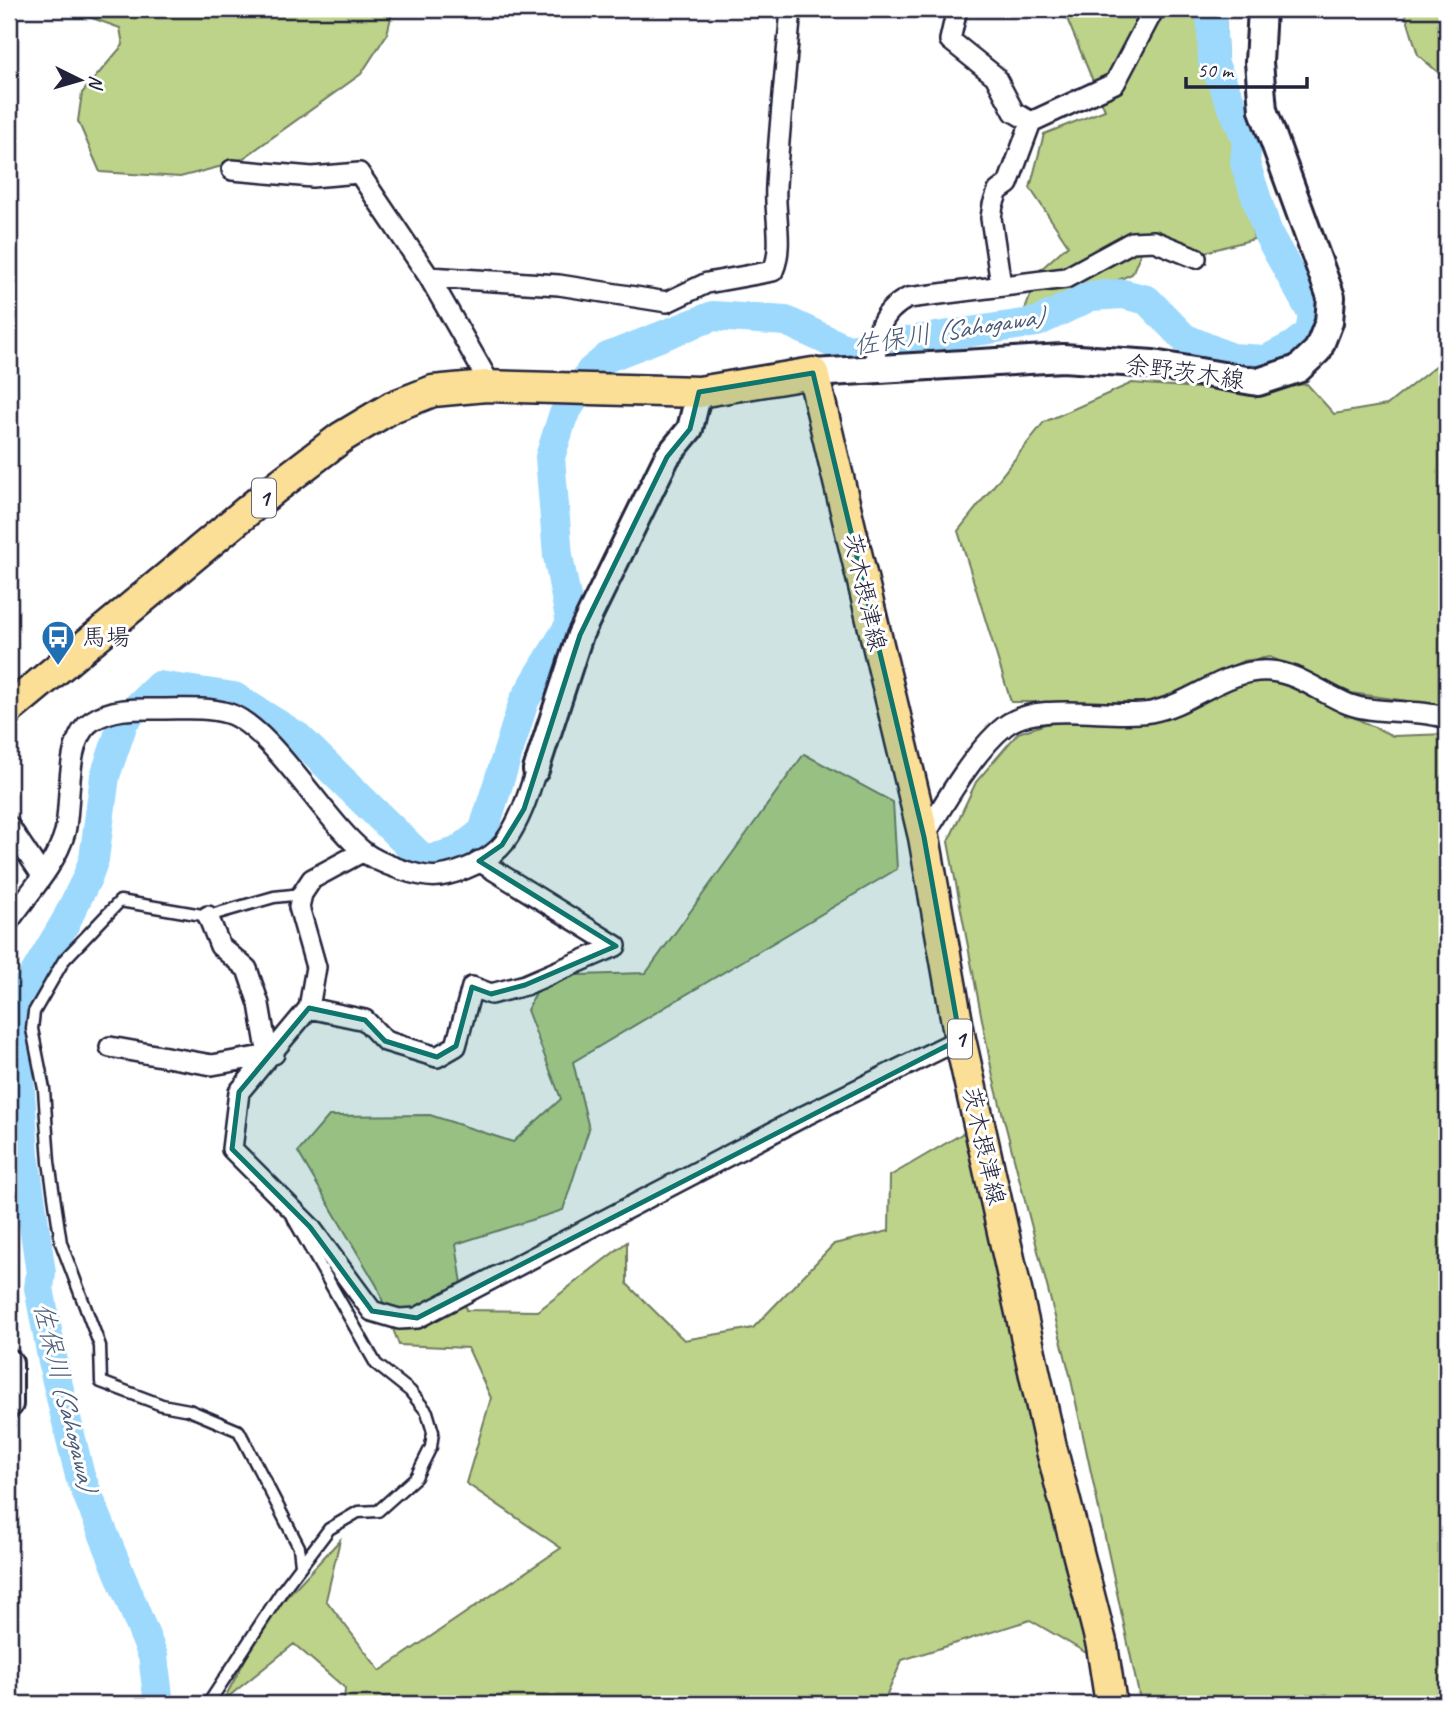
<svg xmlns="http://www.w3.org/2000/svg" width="1456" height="1713" font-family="Caveat,'Klee One',sans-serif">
	<rect width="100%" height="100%" fill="#fff"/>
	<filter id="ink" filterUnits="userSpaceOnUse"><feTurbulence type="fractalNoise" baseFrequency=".0143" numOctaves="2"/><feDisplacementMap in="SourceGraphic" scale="14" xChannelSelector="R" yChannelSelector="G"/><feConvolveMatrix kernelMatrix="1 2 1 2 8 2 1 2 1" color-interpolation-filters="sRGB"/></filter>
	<g filter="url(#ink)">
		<path fill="#bcd389" stroke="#6f7a62" stroke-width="2" d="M67,9h326l-6,25 -26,40 -123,88 -58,15 -80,-5 -22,-51 4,-28 41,-48 -3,-17z
			M1063,9h162l4,105 25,125 -56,15 -51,-16 -15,36 -112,49 20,-53 28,-25 -38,-57 14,-54 61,-24z
			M1404,9h43v71l-29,-25z
			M1447,357v353l-11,-5 -85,-12 -81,-36 -27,4 -73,34 -25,7h-134l-53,-171 86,-109 88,-39 106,8 69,-7 27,30 53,-9z
			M1265,679l25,8 103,49 54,-2v970h-306l-71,-329 -77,-298 -45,-235 28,-60 42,-49 34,-11 97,-2 73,-31z
			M804,754l89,48 4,67 -324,193 16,67 -26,81 -107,34 10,66 72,1 89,-69v42l57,56 69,-12 81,-84 55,-13 1,-55 82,-48 123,530 -65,-38 -128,40 -19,44h-539l1,-16 -51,-44 -71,57 45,-84 72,-77 -14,60 54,71 181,-123 -95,-65 25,-85 -23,-50 -69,-3 -22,-59 -79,-134 31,-36 101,-1 83,27 48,-43 -34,-89 17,-34 102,-3z"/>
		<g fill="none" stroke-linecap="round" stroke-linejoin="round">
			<path stroke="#9cd9fd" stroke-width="30" d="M159,1704l-6,-48 -73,-180 -25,-103 -16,-85 2,-15 -17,-118 -5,-80 6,-85 40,-67 22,-45 7,-19 11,-83 19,-56 35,-34 75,11 64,40 127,124 32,-9 26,-20 41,-131 47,-78 -13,-67 -8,-99 13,-41 28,-45 17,-14 105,-41 73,5 62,29 189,-28 54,-26 32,-2 24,6 37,38 47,20 35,2 27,-14 17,-13 3,-18 -45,-81 -23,-71 2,-23 -34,-78 -2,-53"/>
			<defs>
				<path id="service" d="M301,1565l-2,-18 -60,-116 -50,-21 -27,-5 -61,-23 -1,-36 -39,-103 -12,-81 -5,-73 -12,-60 2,-17 30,-52 56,-59 88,15 66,-19 28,-3
					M208,1704l74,-113 47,-62 29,-17 20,-1 38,-34 15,-30 2,-15 -6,-20 -17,-21 -34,-27 -82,-144"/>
				<path id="minor" d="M957,9l-7,31 45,36 19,36 17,10 84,-39 39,-74
					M232,170l80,7 47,-4 70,104 57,100v9
					M429,277l130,8 108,17 40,-19 66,-12c11,-25 1,-57 3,-85 3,-59 10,-118 15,-177
					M1001,285l-10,-67 2,-13 5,-14 10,-7 23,-62
					M876,371c-2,-31 1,-58 32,-73l158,-20 66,-36 22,-1 42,17
					M9,826l32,48
					M924,837c20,-34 51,-87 81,-111 33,-26 105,-7 146,-14 42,-8 75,-44 119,-41 28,2 53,23 78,33 29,11 68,4 99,14
					M479,861l137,85 -91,39 -34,9 -19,-7 -16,59 -19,11 -52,-16 -20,-21 -56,-12 -70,84 -7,57 78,78 62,84 27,8 18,-1 389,-203 154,-76
					M208,916l12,30 27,23 12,35 9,52
					M9,921c19,-27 47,-56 56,-89 7,-30 -1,-93 27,-111 22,-14 46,-12 71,-12 21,0 43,-2 64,4 43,12 99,110 137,139 14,11 57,27 75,24 21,-3 52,-16 65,-33 16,-22 24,-47 32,-73
					M309,1008l7,-41 -17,-60 3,-13 10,-15 50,-27
					M110,1047l102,18 62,-11"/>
				<path id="tertiary" d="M536,770l44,-135 87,-178 23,-28 9,-37"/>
				<path id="secondary" d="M813,373l250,-15 90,6 105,18 40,-13 20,-19 11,-28 2,-25 -68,-187 -4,-48 3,-53
					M9,1363v41"/>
				<path id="primary" d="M9,709l266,-221 67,-51 50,-30 41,-16 53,-5 213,6 114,-19 111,464 36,202 91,408 51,199 9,58"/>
			</defs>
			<use href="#service" stroke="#22223b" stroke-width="15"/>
			<use href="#minor" stroke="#22223b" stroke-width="24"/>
			<use href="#tertiary" stroke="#22223b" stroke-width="30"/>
			<use href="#secondary" stroke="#22223b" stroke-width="32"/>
			<use href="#primary" stroke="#22223b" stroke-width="35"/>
			<use href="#service" stroke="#fff" stroke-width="10"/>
			<use href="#minor" stroke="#fff" stroke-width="19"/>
			<use href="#tertiary" stroke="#fff" stroke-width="24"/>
			<use href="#secondary" stroke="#fff" stroke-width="26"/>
			<use href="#primary" stroke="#fbdf96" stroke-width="30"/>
		</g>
	</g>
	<path fill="#0f766e" fill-opacity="0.2" stroke="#0f766e" stroke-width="5" stroke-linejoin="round" d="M813,373l111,464 36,202 -543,279 -45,-7 -62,-84 -78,-78 7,-57 70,-84 56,12 20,21 52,16 19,-11 16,-59 19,7 34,-9 91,-39 -137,-85 23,-16 22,-36 56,-174 87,-178 23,-28 9,-37z"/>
	<defs>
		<symbol id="bus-pin" viewBox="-11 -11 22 30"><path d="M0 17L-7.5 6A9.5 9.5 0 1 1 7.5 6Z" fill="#1f6fb2" stroke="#fff"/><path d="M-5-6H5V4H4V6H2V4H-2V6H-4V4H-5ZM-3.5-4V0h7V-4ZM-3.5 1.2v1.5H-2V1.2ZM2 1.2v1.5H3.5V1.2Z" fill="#fff"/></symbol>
	</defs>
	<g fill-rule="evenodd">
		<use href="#bus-pin" x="39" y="618" width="38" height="52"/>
	</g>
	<g text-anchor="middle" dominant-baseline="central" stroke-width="6" stroke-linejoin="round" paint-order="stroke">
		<g fill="#fff" stroke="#646476" stroke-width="2">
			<rect x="252" y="478.5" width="24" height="39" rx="5"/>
			<rect x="948" y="1019.5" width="24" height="39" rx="5"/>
		</g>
		<g font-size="23" font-weight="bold" fill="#22223b">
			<text x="264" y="498">1</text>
			<text x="960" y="1039">1</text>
		</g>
		<g font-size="24" fill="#22223b" stroke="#fff">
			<text transform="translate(1185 372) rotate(8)">余野茨木線</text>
			<text transform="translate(865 592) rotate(77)">茨木摂津線</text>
			<text transform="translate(984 1146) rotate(77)">茨木摂津線</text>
		</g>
		<g font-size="24" fill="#22223b" stroke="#fff" text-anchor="start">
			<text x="82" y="637">馬場</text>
		</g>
		<g font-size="26" font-style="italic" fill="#475975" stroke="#fff">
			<text transform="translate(948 331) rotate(-9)">佐保川 (Sahogawa)</text>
			<text transform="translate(65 1396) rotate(76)">佐保川 (Sahogawa)</text>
		</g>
	</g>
	<rect width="1456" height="1713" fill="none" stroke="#fff" stroke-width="35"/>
	<rect x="18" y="18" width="1421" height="1678" fill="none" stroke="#22223b" stroke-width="2.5" filter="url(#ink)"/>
	<g transform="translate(80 80) rotate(95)" stroke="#ffffff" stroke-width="5" paint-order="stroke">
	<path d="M0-5L12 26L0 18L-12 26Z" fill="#22223b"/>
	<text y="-10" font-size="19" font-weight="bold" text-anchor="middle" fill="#22223b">N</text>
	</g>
	<path d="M1186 77v10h121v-10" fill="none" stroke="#22223b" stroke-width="3.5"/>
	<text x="1197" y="77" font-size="21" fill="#22223b" stroke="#ffffff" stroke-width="5" paint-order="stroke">50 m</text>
</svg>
